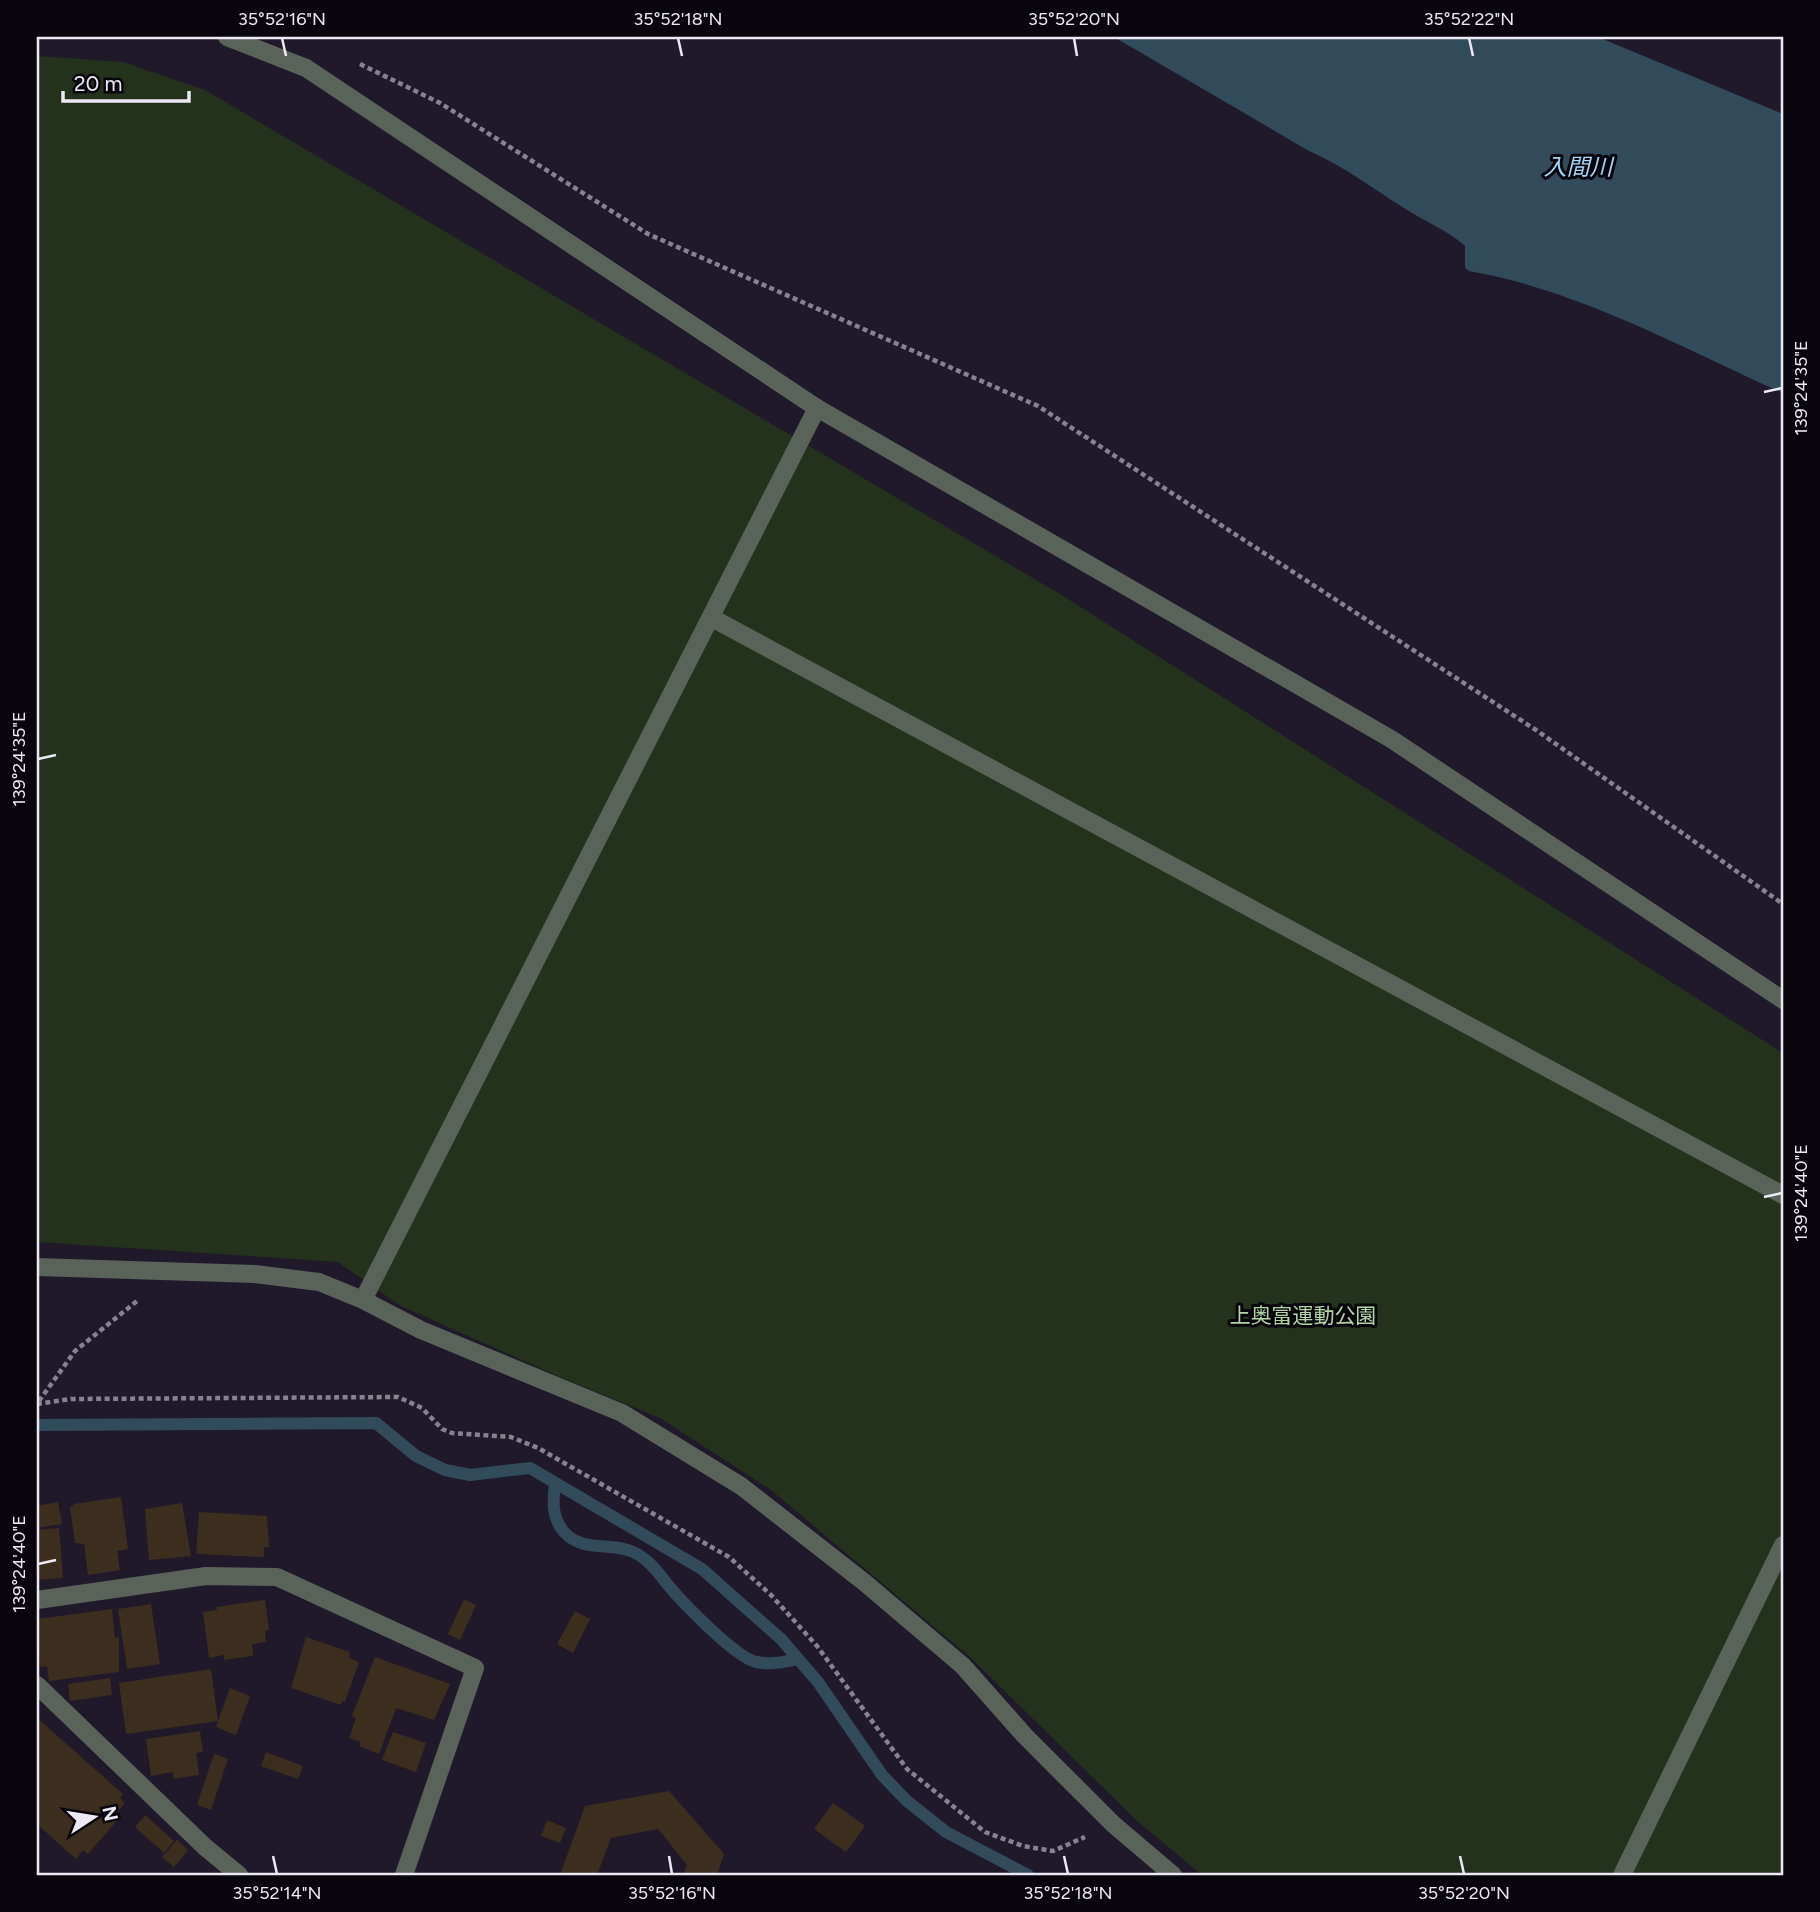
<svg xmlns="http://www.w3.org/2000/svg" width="1820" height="1912" font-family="Figtree,'Noto Sans JP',sans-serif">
	<rect width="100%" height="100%" fill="#201929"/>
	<path fill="#23311d" d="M37,56l86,6 82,28 855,504 723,459v822h-581l-66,-55 -165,-162 -200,-168 -111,-72 -98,-40 -163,-73 -61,-43 -301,-20z"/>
	<path fill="#324b5b" d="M1114,37h484l185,77v279c-101,-45 -204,-103 -314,-122l-4,-3v-22c-18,-16 -41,-25 -61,-38 -32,-20 -60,-42 -95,-57z"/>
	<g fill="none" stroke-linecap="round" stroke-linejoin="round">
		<path stroke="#324b5b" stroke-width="12" d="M37,1425l339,-2 40,33 29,14 25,5 60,-7 172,101 79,70 37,43 64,93 25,26 39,31 82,43
			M555,1483c-2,18 -4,35 10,50 20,21 51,7 74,22 13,8 20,19 29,30 15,18 67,72 88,77 15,3 28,0 42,-3"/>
	</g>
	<path fill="#3b2e1e" d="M121,1497l7,52 -11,2 3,19 -32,5 -4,-31 -9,-1 -5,-35 4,-4z
		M58,1502l4,22 -25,4v-22z
		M182,1503l9,53 -42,4 -4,-51z
		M199,1512l68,4 2,31h-5v10l-68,-3z
		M59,1528l4,50 -26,2v-50z
		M464,1599l12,6 -16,35 -12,-6z
		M265,1600l4,30 -4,1 1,11 -14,2 1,12 -29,4v-5l-15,3 -6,-46 14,-2 -1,-3z
		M151,1604l9,60 -33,5 -9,-60z
		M112,1609l3,29 4,-1v35l-70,9 -2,-15 -7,1 -3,-48z
		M575,1611l15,8 -17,34 -16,-9z
		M306,1637l44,15 -1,6 10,4 -14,40 -3,-1 -1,4 -50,-17z
		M375,1657l75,27 -16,36 -38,-12 -17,46 -20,-8 2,-4 -12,-4 7,-20 -4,-2z
		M211,1669l7,52 12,-33 20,8 -14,39 -20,-8 2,-6 -92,13 -7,-51z
		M110,1678l2,17 -42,6 -2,-17z
		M37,1718l86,76 -3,4 5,5 -9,11 4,3 -32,37 -5,-4 -7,9 -39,-35z
		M200,1731l3,21 -7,1 3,22 -26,4v-7l-22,4 -5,-37z
		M393,1732l33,11 -10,29 -34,-12z
		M266,1752l37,14 -5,13 -37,-13z
		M214,1754l14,5 -17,51 -14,-5z
		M669,1791l55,63 -7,21h-34l4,-10 -29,-36 -47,9 -14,37h-37l25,-69z
		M833,1803l32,23 -19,26 -32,-23z
		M145,1815l29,26 -10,12 -29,-26z
		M547,1820l19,8 -6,15 -19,-7z
		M177,1840l11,10 -14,17 -12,-10z"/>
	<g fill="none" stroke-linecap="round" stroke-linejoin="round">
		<path stroke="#888290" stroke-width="4.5" stroke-dasharray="5 3.5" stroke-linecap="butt" d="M360,64l80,39 208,131 390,172 498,324 247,174
			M39,1401l36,-50 62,-50
			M37,1404l34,-5 327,-2 24,11 20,21 10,4 59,4 27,11 191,109 42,38 46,51 90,123 78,63 38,14 30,5 32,-14"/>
		<path stroke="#5a635a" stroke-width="18" d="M712,618l1071,577
			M37,1267l218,7 64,8 44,18 58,30 201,83 119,73 123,96 99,84 62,70 88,88 60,51
			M363,1300l454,-892
			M1622,1875l161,-330"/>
		<path stroke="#5a635a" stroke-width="18" d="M227,37l79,31 511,340 574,331 392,261
			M37,1600l169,-24 71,1 198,91 -71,207
			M37,1685l168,162 34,28"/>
	</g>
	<path fill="none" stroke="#ede9f4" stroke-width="2.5" d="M282,38l4,18M678,38l4,18M1074,38l3,18M1469,38l4,18M1764,392l18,-4M38,759l18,-4M1764,1197l18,-4M38,1564l18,-4M273,1856l4,18M669,1856l3,18M1064,1856l4,18M1460,1856l4,18"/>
	<g text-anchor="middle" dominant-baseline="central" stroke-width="6" stroke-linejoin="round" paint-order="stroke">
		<g font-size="21" fill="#b2d3a6" stroke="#08060c">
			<text x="1303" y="1315">上奥富運動公園</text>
		</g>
		<g font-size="23" font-style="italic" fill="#a3d7f9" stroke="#08060c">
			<text x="1578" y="167">入間川</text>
		</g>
	</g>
	<rect width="1820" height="1912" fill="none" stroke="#08060c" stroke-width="77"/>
	<g transform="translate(94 1817) rotate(78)" stroke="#08060c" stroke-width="5" paint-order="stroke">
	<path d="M0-5L12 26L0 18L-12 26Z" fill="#ede9f4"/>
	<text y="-10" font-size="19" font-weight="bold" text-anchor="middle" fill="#ede9f4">N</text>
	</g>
	<path d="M63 91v10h126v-10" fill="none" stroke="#ede9f4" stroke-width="3.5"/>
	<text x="74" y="91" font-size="21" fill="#ede9f4" stroke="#08060c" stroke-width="5" paint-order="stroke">20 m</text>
	<rect x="38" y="38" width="1744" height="1836" fill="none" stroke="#ede9f4" stroke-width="2.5"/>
	<g font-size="18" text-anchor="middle" fill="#ede9f4">
		<text x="282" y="25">35°52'16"N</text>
		<text x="678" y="25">35°52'18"N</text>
		<text x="1074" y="25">35°52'20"N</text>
		<text x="1469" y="25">35°52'22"N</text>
		<text transform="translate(1801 388) rotate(-90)" y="6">139°24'35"E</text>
		<text transform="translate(19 759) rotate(-90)" y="6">139°24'35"E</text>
		<text transform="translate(1801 1193) rotate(-90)" y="6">139°24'40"E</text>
		<text transform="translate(19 1564) rotate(-90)" y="6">139°24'40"E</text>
		<text x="277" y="1899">35°52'14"N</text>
		<text x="672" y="1899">35°52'16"N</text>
		<text x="1068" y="1899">35°52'18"N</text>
		<text x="1464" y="1899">35°52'20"N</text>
	</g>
</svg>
